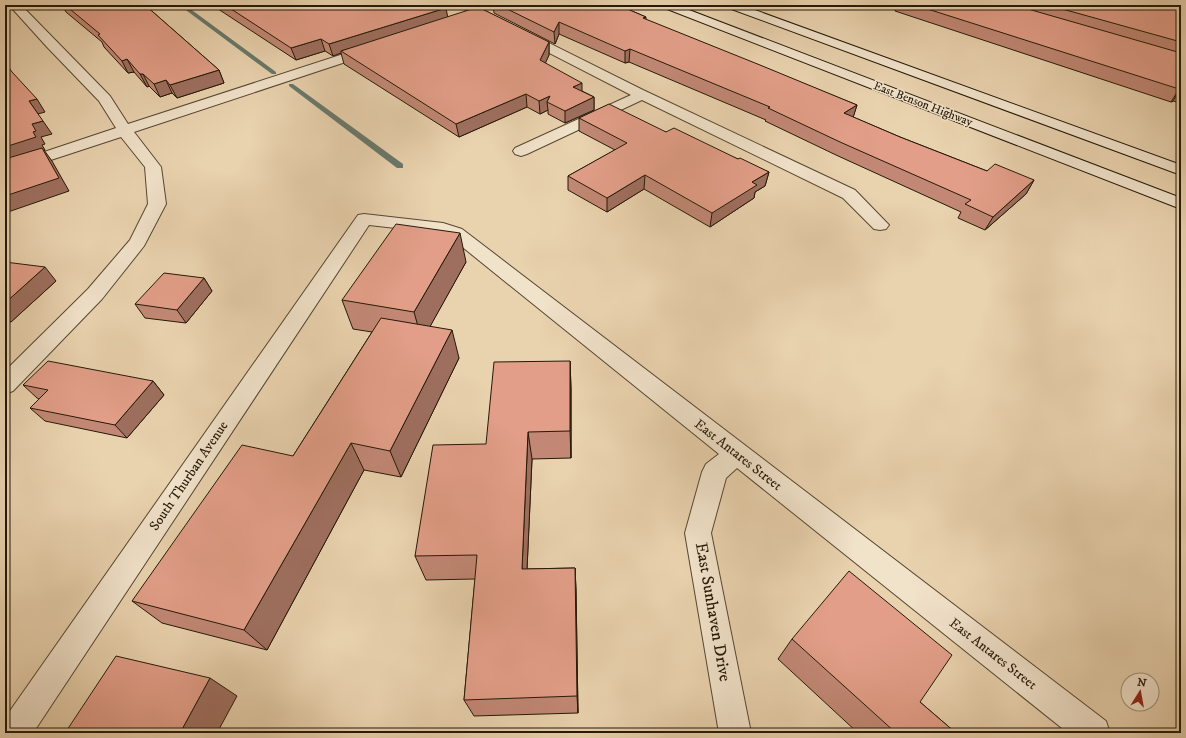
<svg xmlns="http://www.w3.org/2000/svg" width="1186" height="738" font-family="'IM FELL DW Pica',serif">
	<rect width="100%" height="100%" fill="#e9d2ae"/>
	<filter id="stains"><feTurbulence type="fractalNoise" baseFrequency=".005" numOctaves="4"/><feColorMatrix values="0 0 0 0 .2 0 0 0 0 .09 0 0 0 0 .02 0 0 0 .5 -.17"/></filter>
	<radialGradient id="worn" r=".72"><stop offset=".6" stop-color="#630" stop-opacity="0"/><stop offset="1" stop-color="#630" stop-opacity=".3"/></radialGradient>
	<g fill="none" stroke-linecap="round" stroke-linejoin="round">
		<path fill="#69786b" fill-rule="evenodd" d="M179,5h6l91,67v2h-4z
			M289,84h4l110,80v4h-6l-108,-82z"/>
		<defs>
			<path id="street" d="M9,5h12l89,91 18,28 240,-78h8l2,3 -2,3 -242,80 27,35 5,37 -22,42 -42,53 -89,92 -8,3v-23l83,-82 42,-49 18,-36 -3,-37 -24,-30 -116,38v-10l111,-37 -17,-27 -52,-54z
				M458,5h15l170,85 212,100 34,35 -3,4 -6,1 -6,-1 -31,-31 -201,-98 -115,54 -6,2 -6,-2 -2,-3 2,-3 116,-53 -171,-88z
				M364,214l79,9 19,6 644,492 4,12h-42l-331,-265 -11,10 -15,55 40,200h-32l-34,-200 17,-61 4,-8 13,-10 -269,-217 -10,-4 -71,-8 -336,508h-28v-15l353,-503z"/>
			<path id="secondary" d="M660,5h16l505,193v11l-519,-202z
				M724,5h17l440,160v10l-455,-168z"/>
		</defs>
		<use href="#street" stroke="#564731" stroke-width="2"/>
		<use href="#secondary" stroke="#251907" stroke-width="2"/>
		<use href="#street" fill="#f1e2ca" fill-rule="evenodd"/>
		<use href="#secondary" fill="#f1e2ca" fill-rule="evenodd"/>
	</g>
	<path fill="#c28875" stroke="#251907" d="M62,5h83l74,65 5,13 -47,15 -5,-5 -12,4 -11,-11 -2,1 -13,-15 -6,1 -24,-26 -2,-5 -36,-30z
		M212,5h229l5,3 1,9 102,25v13l-4,8 37,28 12,6v13l-29,13 -17,-9v-4l-8,4 -13,-7 -68,30 -115,-73 -3,-11 -8,3 -8,-5 -29,9z
		M493,5h125l28,12v3l211,85 -4,12 47,20 87,34 47,9 -8,14 -41,36 -27,-12 3,-6 -125,-57 -71,-34 1,-1 -137,-58 -4,1 -66,-29 -4,10 -61,-31z
		M898,5h283v98l-8,-2 -2,1 -276,-91z
		M579,118l87,14 72,27 31,13 -4,14 -10,6 -1,6 -44,29 -66,-38 -37,23 -39,-22v-14l47,-26 -36,-19z
		M5,262l51,19 -45,41h-6z
		M466,262l-36,64 29,32 -58,119 -37,-7 -97,180 -105,-27 -30,-22 161,-145 79,-124 -19,-3 -11,-29z
		M204,278l8,13 -26,32 -41,-5 -10,-14z
		M570,361l1,28v69l-39,1 -5,110 48,-1 1,22 2,123 -104,3 -10,-16 11,-121 -49,1 -11,-24z
		M153,381l11,14 -37,43 -82,-17 -15,-13 9,-9 -2,-1 -14,-13z
		M792,639l128,63 36,31h-98l-80,-74z"/>
	<path fill="#9e6f5f" stroke="#251907" d="M446,8l2,11 -107,32v2l-8,3 -4,-12z
		M559,22v12l-4,10 -1,-12z
		M321,39l4,12 -29,9 -5,-12z
		M549,42v13l-8,18 -1,-13z
		M630,49l-1,13 -4,1v-12z
		M127,59l7,13 -6,1 -6,-12z
		M219,70l5,13 -47,15 -7,-13z
		M140,74h3l6,12 -2,1z
		M166,80l6,13 -12,4 -6,-13z
		M582,83v12l-9,-8z
		M1181,88l-8,13 -2,1 8,-13z
		M526,94l1,13 -68,30 -3,-13z
		M550,96l-3,6 1,8 -8,4 -1,-13z
		M594,97v13l-29,13v-12z
		M37,99l8,13 -7,2 -9,-13z
		M857,105l-4,13 -9,-5z
		M43,121l9,13 -11,3 4,7 -3,1 3,5h-1l8,11 17,30 -64,22v-66l28,-15 -1,-8z
		M769,172l-4,14 -10,6 -1,6 -44,29 2,-14 40,-31z
		M645,175l-1,14 -37,23v-14z
		M1034,180l-8,14 -41,36 8,-13z
		M460,233l6,29 -44,79 -8,-29z
		M45,267l11,14 -45,41 -6,-6v-13z
		M204,278l8,13 -26,32 -9,-13z
		M452,330l7,28 -58,119 -11,-26z
		M570,361l1,28v69l-1,-27z
		M153,381l11,14 -37,43 -12,-13z
		M528,432l4,27 -6,133 -4,-23z
		M351,443l13,27 -97,180 -23,-20z
		M575,568l1,22 2,123 -1,-17z
		M210,678l27,18 -20,37h-37z"/>
	<path fill="#e29e88" stroke="#251907" d="M65,5h80l74,65 -49,15 -4,-5 -12,4 -11,-10h-3l-13,-15 -5,2 -24,-26 2,-1z
		M225,5h216l5,3 -117,36 -8,-5 -30,9z
		M499,5h119l28,12 -3,1 117,47 97,40 -13,8 56,24 87,34 8,-7 39,16 -41,37 -28,-13 6,-4 -131,-58 -72,-34 2,-1 -140,-58 -5,2 -66,-29 -5,10z
		M915,5h99l167,48v35l-2,1z
		M1048,5h133v37z
		M478,7l71,35 -9,18 42,23 -9,4 21,10 -29,14 -18,-9 3,-6 -11,5 -13,-7 -70,30 -115,-73z
		M5,62l7,10 25,27 -8,2 14,20 -11,3 4,7 -3,1 3,5 -31,10z
		M609,104l57,28 8,-4 64,31 2,-1 29,14 -17,10 5,3 -45,28 -67,-38 -38,23 -39,-22 59,-33 -48,-25z
		M42,148l17,30 -54,18v-37z
		M396,224l64,9 -46,79 -72,-12z
		M5,262l40,5 -40,36z
		M164,273l40,5 -27,32 -42,-6z
		M381,318l71,12 -62,121 -39,-8 -107,187 -112,-29 110,-156 51,11z
		M48,361l105,20 -38,44 -85,-17 18,-18 -25,-5z
		M570,361v70l-42,1 -6,137 53,-1 2,128 -113,4 13,-145 -62,1 18,-111 53,-1 8,-82z
		M849,571l103,84 -32,47 36,31h-60l-104,-94z
		M116,656l94,22 -30,55h-115z"/>
	<g text-anchor="middle" dominant-baseline="central" stroke-width="3" stroke-linejoin="round" paint-order="stroke">
		<g font-size="12" fill="#251907" stroke="#f1e2ca">
			<text transform="translate(923 104) rotate(21)">East Benson Highway</text>
		</g>
		<g font-size="14" fill="#251907" stroke="#f1e2ca">
			<text transform="translate(738 455) rotate(38)">East Antares Street</text>
			<text transform="translate(189 476) rotate(-56)">South Thurban Avenue</text>
			<text transform="translate(993 654) rotate(38)">East Antares Street</text>
		</g>
		<g font-size="17" fill="#251907" stroke="#f1e2ca">
			<text transform="translate(713 612) rotate(80)">East Sunhaven Drive</text>
		</g>
	</g>
	<rect width="1186" height="738" fill="none" stroke="#e9d2ae" stroke-width="20"/>
	<rect x="6" y="6" width="1174" height="726" fill="none" stroke="#251907" stroke-width="2"/>
	<rect x="10" y="10" width="1166" height="718" fill="none" stroke="#251907"/>
	<g transform="translate(1140 692) rotate(11)"><circle r="19" fill="#f1e2ca" stroke="#9f927c"/>
	<path d="M0-3L7 15L0 10L-7 15Z" fill="#8f2418"/>
	<text y="-6" font-size="11" font-weight="bold" text-anchor="middle" fill="#251907">N</text>
	</g>
	<rect width="100%" height="100%" filter="url(#stains)"/>
	<rect width="100%" height="100%" fill="url(#worn)"/>
</svg>
